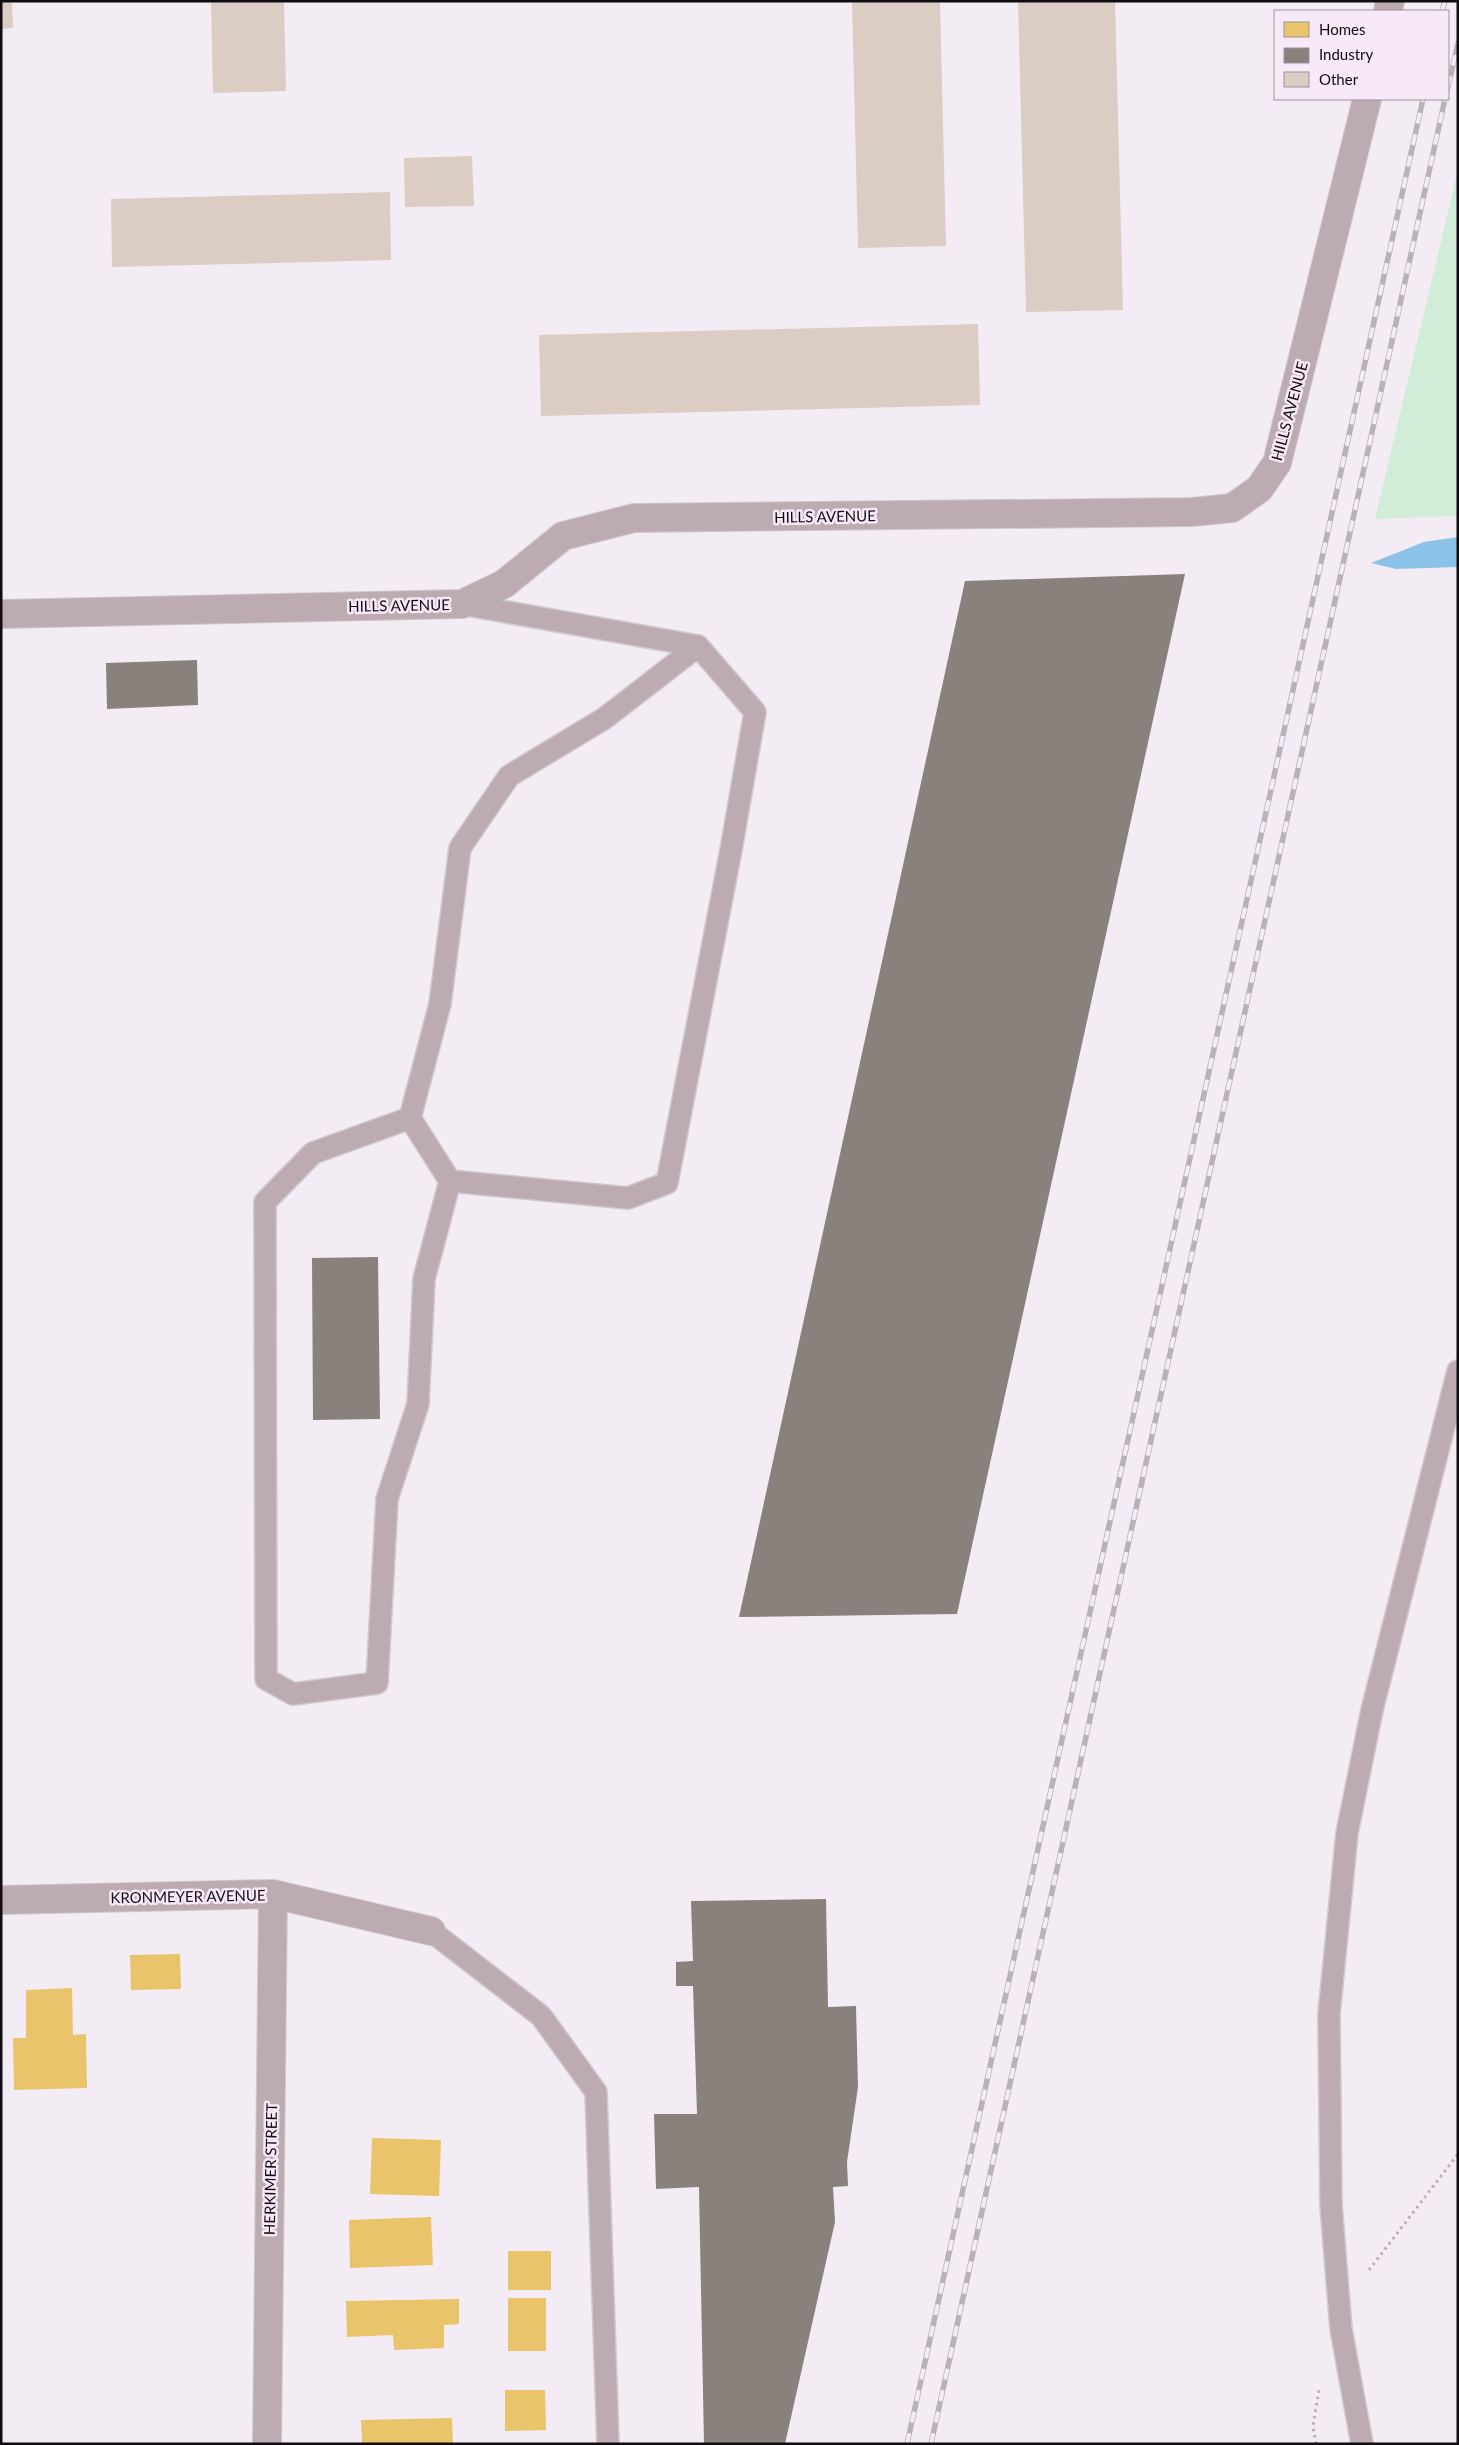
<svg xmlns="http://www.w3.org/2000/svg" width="1459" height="2445" font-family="Lato,sans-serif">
	<rect width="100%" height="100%" fill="#f4ecf4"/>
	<path fill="#d2edd7" d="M1458,170v346l-83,3z"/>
	<path fill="#8ac2e8" d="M1458,537v30l-62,2 -25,-6 53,-21z"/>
	<path fill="#e9c46a" d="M180,1954l1,35 -50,1 -1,-35z
		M72,1988l1,47 13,-1 1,54 -73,2 -1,-52h13v-48z
		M372,2138l69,2 -2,56 -69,-2z
		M431,2217l2,48 -83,3 -1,-48z
		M508,2251h43v39h-43z
		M508,2298h38v53h-38z
		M459,2299v25l-15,1v23l-50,2 -1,-15 -46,2 -1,-36z
		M505,2390h40l1,40 -41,1z
		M452,2418l1,26h-91l-1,-24z"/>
	<path fill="#8a817c" d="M1185,574l-228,1040 -218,3 226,-1036z
		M197,660l1,45 -91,4 -1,-46z
		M378,1257l2,162 -67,1 -1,-162z
		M826,1899l2,108 28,-1 2,81 -11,75 1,24 -15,1 2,35 -50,222h-81l-5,-257 -43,2 -2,-75h43l-4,-128h-17v-24l17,-1 -2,-60z"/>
	<path fill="#dccdc4" d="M1,1h11l1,27 -12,1z
		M211,1h73l2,90 -73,2z
		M852,1h88l6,245 -88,2z
		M1018,1h97l8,309 -97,2z
		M472,156l2,50 -69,1 -1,-49z
		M390,192l1,68 -279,7 -1,-68z
		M978,324l2,81 -439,11 -2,-81z"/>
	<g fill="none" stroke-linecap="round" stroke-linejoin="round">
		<defs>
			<path id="lane" d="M462,604l236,42 57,66 -24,138 -64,333 -39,15 -178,-17 -26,98 -6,125 -31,95 -10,184 -84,11 -27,-15 -1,-477 48,-49 97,-35 30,-114 20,-156 49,-72 96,-58 93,-72
				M410,1118l40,63
				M431,1931l110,85 55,76 12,352
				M1362,2444l-21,-115 -10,-124 -2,-191 18,-181 25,-123 86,-339"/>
			<path id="street" d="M1388,11l2,-10
				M1,614l461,-10 42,-20 59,-48 71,-18 558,-6 40,-4 27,-19 18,-26 90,-364
				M1,1900l272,-6 158,37
				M267,2444l6,-550"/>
		</defs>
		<use href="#lane" stroke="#cfc9cf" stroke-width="24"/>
		<use href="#street" stroke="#cfc9cf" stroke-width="30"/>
		<path stroke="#b9aeb3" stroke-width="3" stroke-dasharray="2.5 4" stroke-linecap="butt" d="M1369,2270l89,-116
			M1316,2444l-3,-18 6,-36"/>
		<use href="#lane" stroke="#bdabb2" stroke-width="21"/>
		<use href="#street" stroke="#bdabb2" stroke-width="28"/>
		<defs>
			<path id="rail" d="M1442,11l3,-10
				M1448,87l10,-44
				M907,2444l516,-2345
				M931,2444l514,-2345"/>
		</defs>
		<use href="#rail" stroke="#bab0b5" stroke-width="5.5"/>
		<use href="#rail" stroke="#f7e9f7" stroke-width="4" stroke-dasharray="11" stroke-linecap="butt"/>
	</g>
	<g text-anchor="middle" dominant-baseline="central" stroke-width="5" stroke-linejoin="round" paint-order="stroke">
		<g font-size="15" fill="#110c11" stroke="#f7e9f7">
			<text transform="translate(1289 411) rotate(-75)">HILLS AVENUE</text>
			<text transform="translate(825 516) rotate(-1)">HILLS AVENUE</text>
			<text transform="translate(399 605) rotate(-1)">HILLS AVENUE</text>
			<text transform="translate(188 1896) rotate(-1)">KRONMEYER AVENUE</text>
			<text transform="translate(270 2169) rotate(-89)">HERKIMER STREET</text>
		</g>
	</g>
	<rect width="1459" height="2445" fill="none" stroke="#110c11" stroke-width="5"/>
	<rect x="1274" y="10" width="175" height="90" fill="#f7e9f7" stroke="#9b919b"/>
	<rect x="1284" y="22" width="25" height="15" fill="#e9c46a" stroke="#9b919b"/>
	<text x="1319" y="35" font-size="15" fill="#110c11">Homes</text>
	<rect x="1284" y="48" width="25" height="15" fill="#8a817c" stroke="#9b919b"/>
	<text x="1319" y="60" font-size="15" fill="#110c11">Industry</text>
	<rect x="1284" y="72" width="25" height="15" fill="#dccdc4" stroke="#9b919b"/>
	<text x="1319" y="85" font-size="15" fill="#110c11">Other</text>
</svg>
